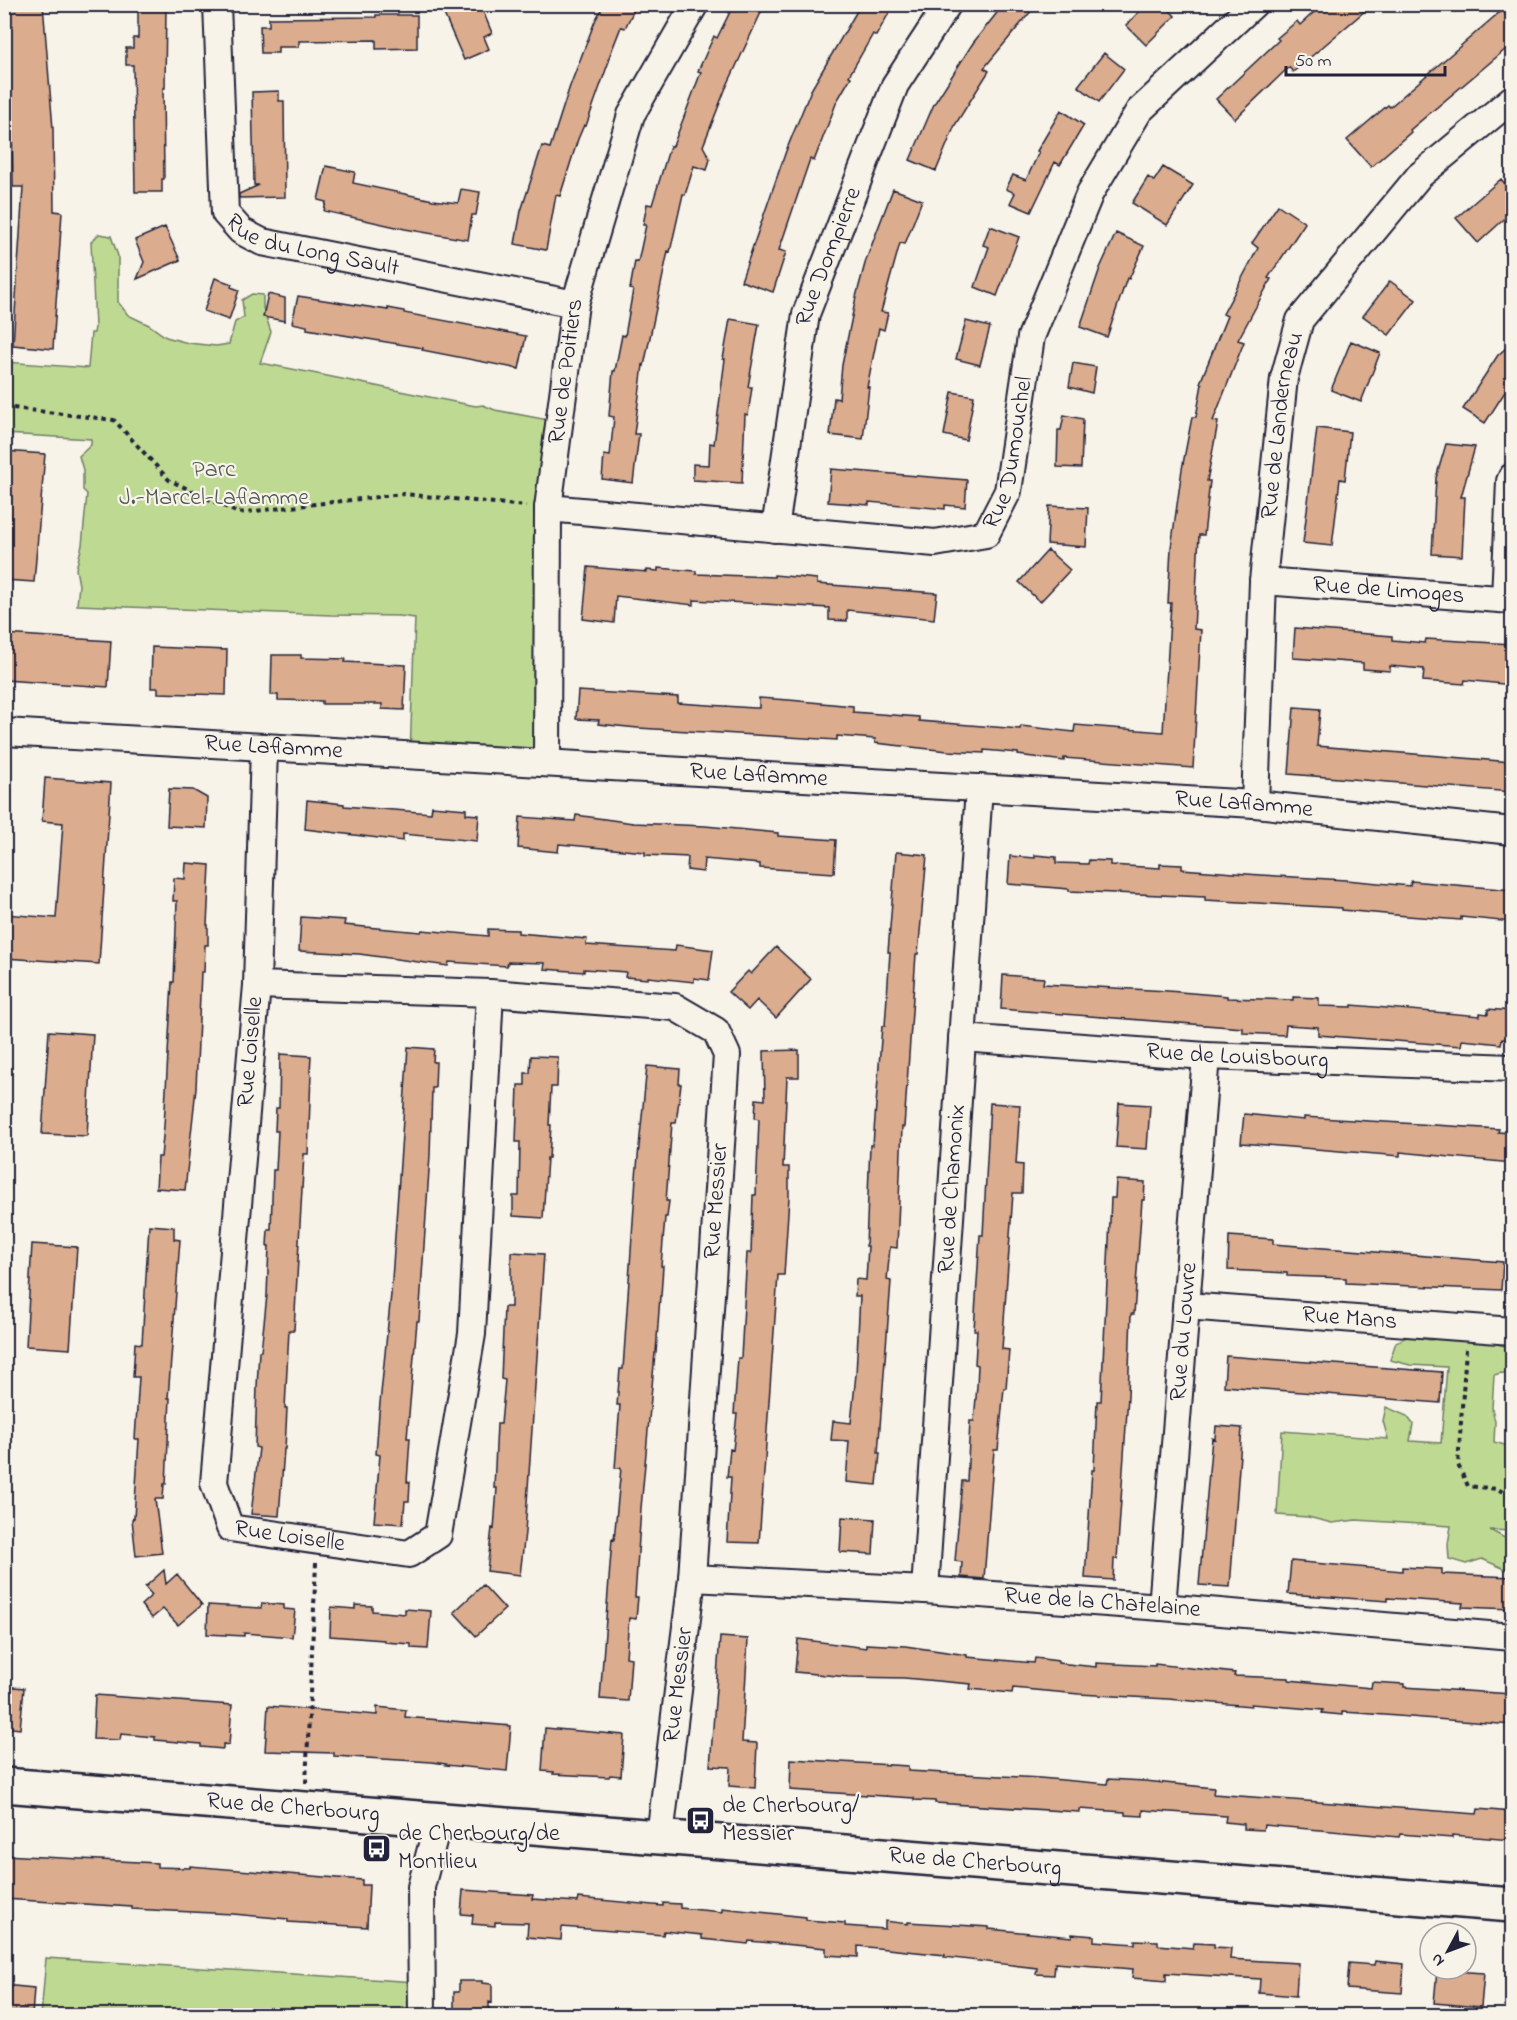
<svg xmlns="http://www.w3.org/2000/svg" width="1517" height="2020" font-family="'Indie Flower',sans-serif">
	<rect width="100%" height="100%" fill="#f7f3e8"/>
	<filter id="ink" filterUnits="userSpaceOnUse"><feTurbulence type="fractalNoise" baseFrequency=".0167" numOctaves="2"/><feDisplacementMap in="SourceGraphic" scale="12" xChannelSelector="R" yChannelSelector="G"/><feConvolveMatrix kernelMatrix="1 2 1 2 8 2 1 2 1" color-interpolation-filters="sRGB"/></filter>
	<g filter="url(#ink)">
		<path fill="#beda92" stroke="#707e66" stroke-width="1.5" d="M99,234l12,2 7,20v46l10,13 21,10 17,12 22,6 28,3 13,-2 6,-22 9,-5 -2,-17 10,-6 11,1v13l8,24 -11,31c73,13 144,30 216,43l7,-1 12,5 64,12 -12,341 -137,-8 5,-137 -16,-2 -68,-1 -254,-10 2,-20 -3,-16 6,-24 5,-51 -4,-4v-20l-4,-14 12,-11v-6l-86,-5v-72l83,6 3,-35h3l1,-6 -4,-85z
			M1498,1329l-1,15 15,4v26l-11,-1 -7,2 -2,33 3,14 -1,20 18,5v84l-22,-1 22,12v30l-30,-13 -16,5 -17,-5 -1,-15 3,-18 -95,-6 -24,3 -24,-6 -31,-2 5,-84 106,8 -5,-18 3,-14 21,9 6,8 -3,17 31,2 6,-76 -37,-2 -20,-5 6,-18 13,-6 21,4z
			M46,1958l370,24 1,34h-376z"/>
		<path fill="#dbac8d" stroke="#22223b" stroke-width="1.5" d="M4,4h39l10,125 1,82 8,1 -9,137 -40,-4 10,-158h-10l-1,-57z
			M138,4h28l-1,84h-2l1,91h-2v13h-27l-2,-127h-7v-17h7v-10h5z
			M465,4h15l12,29 -8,4 5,12 -25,11 -20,-46z
			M604,4h33l-12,24 -4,-1 -13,33 1,1 -23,65 -2,-1 -6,14 -18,57 -4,-1 -10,55 -31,-6 6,-33 21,-65 8,2 20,-62 25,-65z
			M734,4h31l-40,86 -22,56 7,13 -3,11 -13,-4 -9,29 -2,-1 -13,58 -2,-1 -24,115 -1,-1 -9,69h5l-6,49 -31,-4 2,-24 6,1 4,-39 -5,-1 4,-45h2l7,-36 3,1 8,-46 -3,-1 5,-28 3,1 8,-37h-3l4,-21 5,1 18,-59h3l28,-74 -3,-1 16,-35 3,2z
			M861,4h33l-18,32 -3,-2 -24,42 2,1 -14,24 -23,60 -4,-2 -31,91 7,2 -13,40 -32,-11 45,-130 25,-61z
			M1004,4h33l-53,64 5,3 -34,54 -19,46 -26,-11 24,-56 39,-61z
			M1147,4h17l11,12 -29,29 -20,-20z
			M1323,4h50l-80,68 -4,-5 -54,52 -19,-20 63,-59 -2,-2 20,-17 3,4z
			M1502,10l10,12v22l-102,86 1,2 -40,35 -24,-27 41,-35 2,2z
			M376,15h41v33l-41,1v-9l-77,1v6h-21v6h-17l-1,-27h9v-8l107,-1z
			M1104,53l20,16 -25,33 -21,-16z
			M279,91v10h5l1,96 -46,1v-4l20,-9h-5l-2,-93z
			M1061,110l23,15 -24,40 -5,-3 -24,50 -21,-9 5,-10 -9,-4 7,-14 13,5 13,-28 -2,-1z
			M326,166l29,6 -2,11 80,17 25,3 3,-14 19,3 -4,23h-4l-4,25 -63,-11 -81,-18 2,-9 -8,-2z
			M1163,167l30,18 -26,40 -35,-22 16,-26 6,4z
			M1501,179l11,13v20l-34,31 -22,-25z
			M893,189l29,11 -17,44 -5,-1 -19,69 7,1 -4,17 -5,-2 -12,59h2l-6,52 -33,-4 4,-37 5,1 3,-34 14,-68 10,-37z
			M1278,205l27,18 -37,55 3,1 -33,61 6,2 -31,79 5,1 -11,59h3l-6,54h-5l-5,94 7,1 -8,138 -129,-10v3l-46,-6v-2l-34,-3v3l-36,-2 -73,-8v-4l-38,-3v4l-199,-12 -40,-4 1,-4 -23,-1 2,-28 100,6v6l76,5h5v-10l30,2 64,6v6l66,5v4l101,8 1,-3 53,6 1,-7 88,7 8,-129h-3l3,-55 11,-79 10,-52h4l6,-33 -2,-1 27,-67 -4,-2 35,-66 -6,-5z
			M990,226l29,11 -22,59 -22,-9 14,-40 -6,-2z
			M165,227l15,33 -43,19 7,-17 -9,-22z
			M1116,233l28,13 -15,33 -2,-1 -20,59 -27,-10 20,-59z
			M215,278l17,6 -1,3 8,3 -10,30 -25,-9z
			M1390,281l26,19 -27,35 -26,-19z
			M268,294l17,4v23l-22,-4z
			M298,296l90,14v-2l16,3v2l122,23 -7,33 -97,-19 1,-2 -116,-19v-3l-15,-3z
			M730,319l29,5 -11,63h4l-4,28 -3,-1 -3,69 -49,-3v-16l16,1 1,-22 4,1 11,-85h-2z
			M966,321l24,6 -10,38 -24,-6z
			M1351,341l29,12 -19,49 -30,-12z
			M1512,343v38l-27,42 -22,-14 35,-54z
			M1073,363l23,4 -4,26 -23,-6z
			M952,392l22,4 -8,44 -22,-5z
			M1064,415l19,4 -2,49 -24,-1 1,-37h3z
			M1317,428l33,4 -5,48 -5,-1 -8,67 -29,-3z
			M1446,444l29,3 -14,50h4l-3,59 -30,-2 4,-76z
			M4,451l41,3 -11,128 -30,-2z
			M831,469l136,11 -2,27 -20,-2v4l-76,-7v3l-41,-3z
			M1049,506l39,2 -2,39 -39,-3z
			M1048,550l22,20 -30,32 -21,-20z
			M588,567l59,5v-2l11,1v-3l38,3v3l78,3v-2l43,4v5l120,9 -3,26 -87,-9v11l-18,-1v-12l-135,-8v5l-78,-9 -2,27 -31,-4z
			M1295,628l97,8v4l33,3 1,-4 86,5v41l-47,-5 -1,4 -41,-3 1,-12 -34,-3v5l-27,-2v-6l-70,-5z
			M4,634l107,7 -3,46 -104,-7z
			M152,647l75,3 -1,45 -68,-2v-5h-7z
			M272,655h29v3l45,1 -1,3 61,3 -2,45 -22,-1v-5h-60v-3l-44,-1v-5h-7z
			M1294,707l26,2 -3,37 195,16v30l-223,-18z
			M45,778l66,5 -12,181 -95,-6v-44l52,4 7,-95 -21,-2z
			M169,789l24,1 14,8 -1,30 -39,-2z
			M307,800l37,4v2l87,7 1,-7 34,3v5l13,1 -2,26 -74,-7v7l-98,-12z
			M576,815l57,8 72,3 73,7v3l58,4 -2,33 -74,-5v-4l-56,-5 -1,13 -16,-2 1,-13 -43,-2v-3l-86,-8 -1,8 -40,-4 2,-31 55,4z
			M896,852l31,3 -9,99h-2l-12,173h-2l-5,121 -7,-1 -3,33 4,1 -13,172h2l-3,32 -31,-3 3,-41 -18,-1 2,-19 18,2 5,-49 4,-78h-5l1,-17 10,1 2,-34h-2l4,-101h3l9,-119h3l5,-74h-2z
			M1035,855l21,2v6l32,1 1,-4 21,1v4l50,3v-4l22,1v4l78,6 86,5 64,6 1,-5 101,9v32l-51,-5v3l-54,-4 -65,-6v-2l-137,-8v-3l-136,-6v-2l-61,-5 2,-28 25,2z
			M186,863l24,2 -3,60h1v20h-3l-1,27h-3l-5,116 -11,102 -29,-2 2,-31h3l3,-31 8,-144h2l3,-81h-4l1,-23 11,1z
			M301,917l44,3 -1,5 77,7 1,-2 66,6v-7l30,1v3l69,6 -1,6 89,6 1,-6 37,5 -4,30 -15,-2v4l-46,-5v2l-23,-2 1,-5 -42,-3v3l-40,-3 1,-6 -37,-1 -1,4 -58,-4 -1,4 -89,-12 -60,-3z
			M776,947l35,32 -35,39 -19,-18 -9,10 -20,-18 20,-21 3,3z
			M1003,975l41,3 -1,6 125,7 59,5v2l66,2v-3l26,1v8l33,1v-2l128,11v-3l8,1v-5l24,2v29l-10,-1 -1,5 -39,-4 -1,6 -143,-11v-8l-32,-2 -1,10 -42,-2v-5l-242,-19z
			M49,1031l44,3 -6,102 -45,-2z
			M408,1047l26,2 -1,13h3l-1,26h-3l-2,67 -11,166h-2l-10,117h3l-3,44h3l-1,19h-4l-2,23 -29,-2 6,-67 -4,-1 3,-41 12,-119z
			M799,1050v27h-12l-4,90h6v30l-5,78h-6l-19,268 -32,-1 4,-65h-4l3,-28 3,1 4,-36h-3l4,-56h3l6,-105h4l2,-58h3l3,-76 -4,-1 1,-19 9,1 -1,-49z
			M280,1054l31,2 -1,17 1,1 -3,80h-4l-10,176h-5l-4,78h2l-2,41h-1l-5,67 -28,-2 8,-66 -4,-1 2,-60 2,-36h2l6,-56 2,-49h-2l1,-17h3l2,-59h3l2,-39h-3l1,-23h3z
			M531,1056l27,1 -1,30h-6l-2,38h2l-2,33h-2l-4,60 -30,-2v-20h6l1,-54h-4l2,-57h7v-12h5z
			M647,1066l33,3 -1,15h2l-5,39h-4l-6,78h3l-2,16h-2l-4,49h2l-2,30h-1l-4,57h-1l-14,155 -6,89h3l-2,22 -7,-1 -3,39 5,1 -3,43 -28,-2 12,-160 2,1 7,-72h-6l5,-63h-3l3,-36h3l13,-192z
			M990,1103l30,2 -4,59 7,1 -1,28h-9l-11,156 7,1 -3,38h-2l-6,62h-4l-10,129 -23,-2 1,-15 -7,-1 7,-80h5l3,-60h4l3,-35 1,-21 -3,-1 2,-34h-3l6,-95h3z
			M1119,1103l31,2 -3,44 -31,-2z
			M1244,1114l60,6v-3l195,12 -1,3 14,1v30l-112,-11v4l-159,-13z
			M1116,1180l29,2 -1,18h-2l-8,114h-3l-3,82 -11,163h-3l-1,21 -28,-2 7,-108h2l3,-69h4l9,-180 1,-23h4z
			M149,1225l25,2v12l6,1 -12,158h2l-4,86h-2l-1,15h-8l7,54 -26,3 -4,-37 2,-1 5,-79h-4l4,-62h-6l2,-34 7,1z
			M1229,1236l44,3v5l230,18 -2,28 -155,-7v-5l-59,-2v-3l-59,-3z
			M32,1244l45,3 -7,102 -44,-3z
			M511,1252l33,2 -19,278 -5,43 -33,-4 5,-43 2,1 3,-41h-3l3,-64h4l4,-44 -4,-1 3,-72h7z
			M1226,1356l216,16 -2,31 -216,-17z
			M1216,1426l26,2 -12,159 -31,-2 13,-147 3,1z
			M842,1517l33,2 -2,35 -33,-2z
			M1291,1561l111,10v-4l40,2v5l70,3v32l-50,-2 1,-4 -75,-5v3l-100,-7z
			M164,1570l2,14 11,-10 25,31 -24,20 -15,-16 -11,9 -11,-13 11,-10 -7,-8z
			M483,1585l22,24 -29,27 -22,-24z
			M262,1603l22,2v4l11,1 -3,27 -48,-4v3l-37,-2 1,-29 53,3z
			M355,1605l17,1v5l33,3v-5l26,2 -3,38 -17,-1v-4l-27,-2v-2l-54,-4 1,-29 24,2z
			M720,1637l28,2 -6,103 15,1 -2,45 -26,-2 1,-19 -20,-1z
			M798,1639l68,9v-4l39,2 62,9v2l67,6 1,-5 23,3v2l38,4v-4l59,3v-2l80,9 -1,3 55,2v2l82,8 1,-6 32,2v3l108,7v31l-153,-12 -17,-1v3l-20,-2 1,-3 -72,-6v2l-83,-7 -89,-5 -66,-6 -1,5 -42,-4 1,-5 -67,-6 -56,-1 -53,-5z
			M4,1686l20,2 -4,41 -16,-2z
			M95,1695l137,10 -3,40 -6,-1v5l-22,-2v-3l-46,-4v-3l-34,-3 -1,6 -27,-1z
			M268,1706l109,9v-8l29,3 -1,7 106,9 -4,45 -62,-6 1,-1 -14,-2 -98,-6v-3l-69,-2z
			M545,1728l79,7 -3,41 -11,-1 -1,2 -56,-3 1,-2 -12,-1z
			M791,1759l117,7v5l132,7 67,6 1,-5 37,2 69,7 -1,6 264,20 1,-5 34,3v28l-60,-5v3l-52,-4 -1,3 -135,-12 -1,5 -19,-1v-5l-19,-2 1,-6 -83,-6v6l-18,-1v-3l-46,-3v3l-144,-9v-2l-21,-1v-2l-124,-8z
			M4,1855l153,8v4l33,1v-2l172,14v5h7l-2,42 -79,-5v-3l-55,-5 -101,-5v-2l-128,-8z
			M463,1890l70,5 -1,4 46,3 1,-4 84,8v-3l17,1v4l42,4v-4l84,9v3l39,3v3l40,3v-8l23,3v-2l81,5v2l83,8v-3l22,2v5l41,3v-4l23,1v4l35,3 1,-5 20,1v3l17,1 -1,11 68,4 -2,33 -37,-3 1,-14 -94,-6v8l-34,-3 1,-9 -78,-6 -1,12 -18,-1 1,-6 -93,-11 1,-2 -87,-9v11l-32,-2v-7l-77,-7 -1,3 -46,-5v-4l-38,-4 -1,4 -101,-8 -1,13 -34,-3 1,-14 -33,-1v4l-23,-2 1,-9 -12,-1z
			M1375,1961l29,3 -2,29 -55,-4 2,-26 25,2z
			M1437,1970l47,3 -3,34 -47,-4z
			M459,1981h23v2l10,1v19l-3,-1v14h-35v-24h5z
			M4,1985l30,3 -2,28h-28z"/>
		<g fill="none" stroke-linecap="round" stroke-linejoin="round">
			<defs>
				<g id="street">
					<path id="s1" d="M217,4l8,209 16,18 21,11 313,62"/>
					<path id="s2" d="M548,508l387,35 51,-9 22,-43 23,-154 59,-144 49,-82 115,-107"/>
					<path id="s3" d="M775,529l31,-215 89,-229 53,-81"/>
					<path id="s4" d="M1263,581l249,19"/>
					<path d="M1505,599l5,-118 2,-4"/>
					<path id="s5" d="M4,732l1251,72 257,27"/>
					<path id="s6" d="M264,747l-7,238 -43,498 16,45 179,26 29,-19 34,-201 18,-341"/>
					<path id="s7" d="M547,763l1,-255 27,-204 56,-189 64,-111"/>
					<path id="s8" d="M1255,804l8,-223 21,-203 16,-58 119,-144 93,-77"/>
					<path d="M257,985l233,8 185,14 41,24 11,24 -35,523 -32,258"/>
					<path id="s9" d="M962,1038l244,18 306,12"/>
					<path id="s10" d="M1186,1306l326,25"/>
					<path id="s11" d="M692,1578l233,12 237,17 350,30"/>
					<path id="s12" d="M925,1590l54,-802"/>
					<path id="s13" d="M1162,1607l44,-551"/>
					<path d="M422,2016l-1,-129 18,-69"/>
				</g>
				<g id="secondary">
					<path id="s14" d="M4,1785l1508,120"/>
				</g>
			</defs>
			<use href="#street" stroke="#22223b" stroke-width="30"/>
			<use href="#secondary" stroke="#22223b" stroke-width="38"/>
			<path stroke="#22223b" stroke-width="4" stroke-dasharray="4.5 4.5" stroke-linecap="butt" d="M4,407l110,13 55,60 69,33 165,-19 123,12
				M1466,1349l-8,116 10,21 30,3 14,9
				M306,1783l10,-220"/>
			<use href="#street" stroke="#f7f3e8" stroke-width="26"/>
			<use href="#secondary" stroke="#f7f3e8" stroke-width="33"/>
		</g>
	</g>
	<defs>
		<symbol id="bus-square" viewBox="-11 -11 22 22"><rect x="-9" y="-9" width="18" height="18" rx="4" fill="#22223b" stroke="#f7f3e8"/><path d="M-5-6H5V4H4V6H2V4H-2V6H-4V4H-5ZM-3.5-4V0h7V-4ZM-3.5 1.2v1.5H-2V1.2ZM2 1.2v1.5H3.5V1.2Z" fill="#fff"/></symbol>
	</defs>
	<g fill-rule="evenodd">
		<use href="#bus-square" x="684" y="1804" width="33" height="33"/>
		<use href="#bus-square" x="360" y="1832" width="33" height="33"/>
	</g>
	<g text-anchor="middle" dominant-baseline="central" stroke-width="4.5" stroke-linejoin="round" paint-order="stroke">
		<g font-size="24" fill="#22223b" stroke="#f7f3e8">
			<text stroke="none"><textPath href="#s1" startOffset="306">Rue du Long Sault</textPath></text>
			<text stroke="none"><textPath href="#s3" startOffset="279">Rue Dompierre</textPath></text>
			<text stroke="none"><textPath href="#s7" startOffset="393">Rue de Poitiers</textPath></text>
			<text stroke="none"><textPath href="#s8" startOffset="380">Rue de Landerneau</textPath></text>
			<text stroke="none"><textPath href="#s2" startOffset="526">Rue Dumouchel</textPath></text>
			<text stroke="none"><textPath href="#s4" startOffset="126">Rue de Limoges</textPath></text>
			<text stroke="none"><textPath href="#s5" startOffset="270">Rue Laflamme</textPath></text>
			<text stroke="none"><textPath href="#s5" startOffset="756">Rue Laflamme</textPath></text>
			<text stroke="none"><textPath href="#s5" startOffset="1242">Rue Laflamme</textPath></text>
			<text transform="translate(251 1052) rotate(-85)">Rue Loiselle</text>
			<text stroke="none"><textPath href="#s9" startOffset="276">Rue de Louisbourg</textPath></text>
			<text stroke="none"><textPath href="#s12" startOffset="402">Rue de Chamonix</textPath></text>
			<text transform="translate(717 1201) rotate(-86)">Rue Messier</text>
			<text stroke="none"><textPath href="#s10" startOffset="164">Rue Mans</textPath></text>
			<text stroke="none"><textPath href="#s13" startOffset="276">Rue du Louvre</textPath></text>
			<text stroke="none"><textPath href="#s6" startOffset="846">Rue Loiselle</textPath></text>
			<text stroke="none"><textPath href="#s11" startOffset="411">Rue de la Chatelaine</textPath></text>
			<text transform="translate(679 1685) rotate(-83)">Rue Messier</text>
			<text stroke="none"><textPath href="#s14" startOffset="290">Rue de Cherbourg</textPath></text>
			<text stroke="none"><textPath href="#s14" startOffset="974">Rue de Cherbourg</textPath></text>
		</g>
		<g font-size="24" fill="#515955" stroke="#f7f3e8">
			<text x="214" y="470">Parc<tspan x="214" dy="28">J.-Marcel-Laflamme</tspan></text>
		</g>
		<g font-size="24" fill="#22223b" stroke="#f7f3e8" text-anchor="start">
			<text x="722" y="1806">de Cherbourg/<tspan x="722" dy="28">Messier</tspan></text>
			<text x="398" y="1834">de Cherbourg/de<tspan x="398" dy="28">Montlieu</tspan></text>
		</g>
	</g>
	<rect width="1517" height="2020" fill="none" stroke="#f7f3e8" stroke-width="24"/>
	<rect x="12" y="12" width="1493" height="1996" fill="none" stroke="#22223b" stroke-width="2" filter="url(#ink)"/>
	<g transform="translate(1448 1951) rotate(229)"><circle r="28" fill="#f7f3e8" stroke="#a29fa3" stroke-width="1.5"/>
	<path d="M0-4.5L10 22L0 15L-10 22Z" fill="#22223b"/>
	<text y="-9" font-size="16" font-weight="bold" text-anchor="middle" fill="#22223b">N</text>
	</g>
	<path d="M1286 66v9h159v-9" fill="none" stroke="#22223b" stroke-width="3"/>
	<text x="1295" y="66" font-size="18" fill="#22223b" stroke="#f7f3e8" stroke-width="4.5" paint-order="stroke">50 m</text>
</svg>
